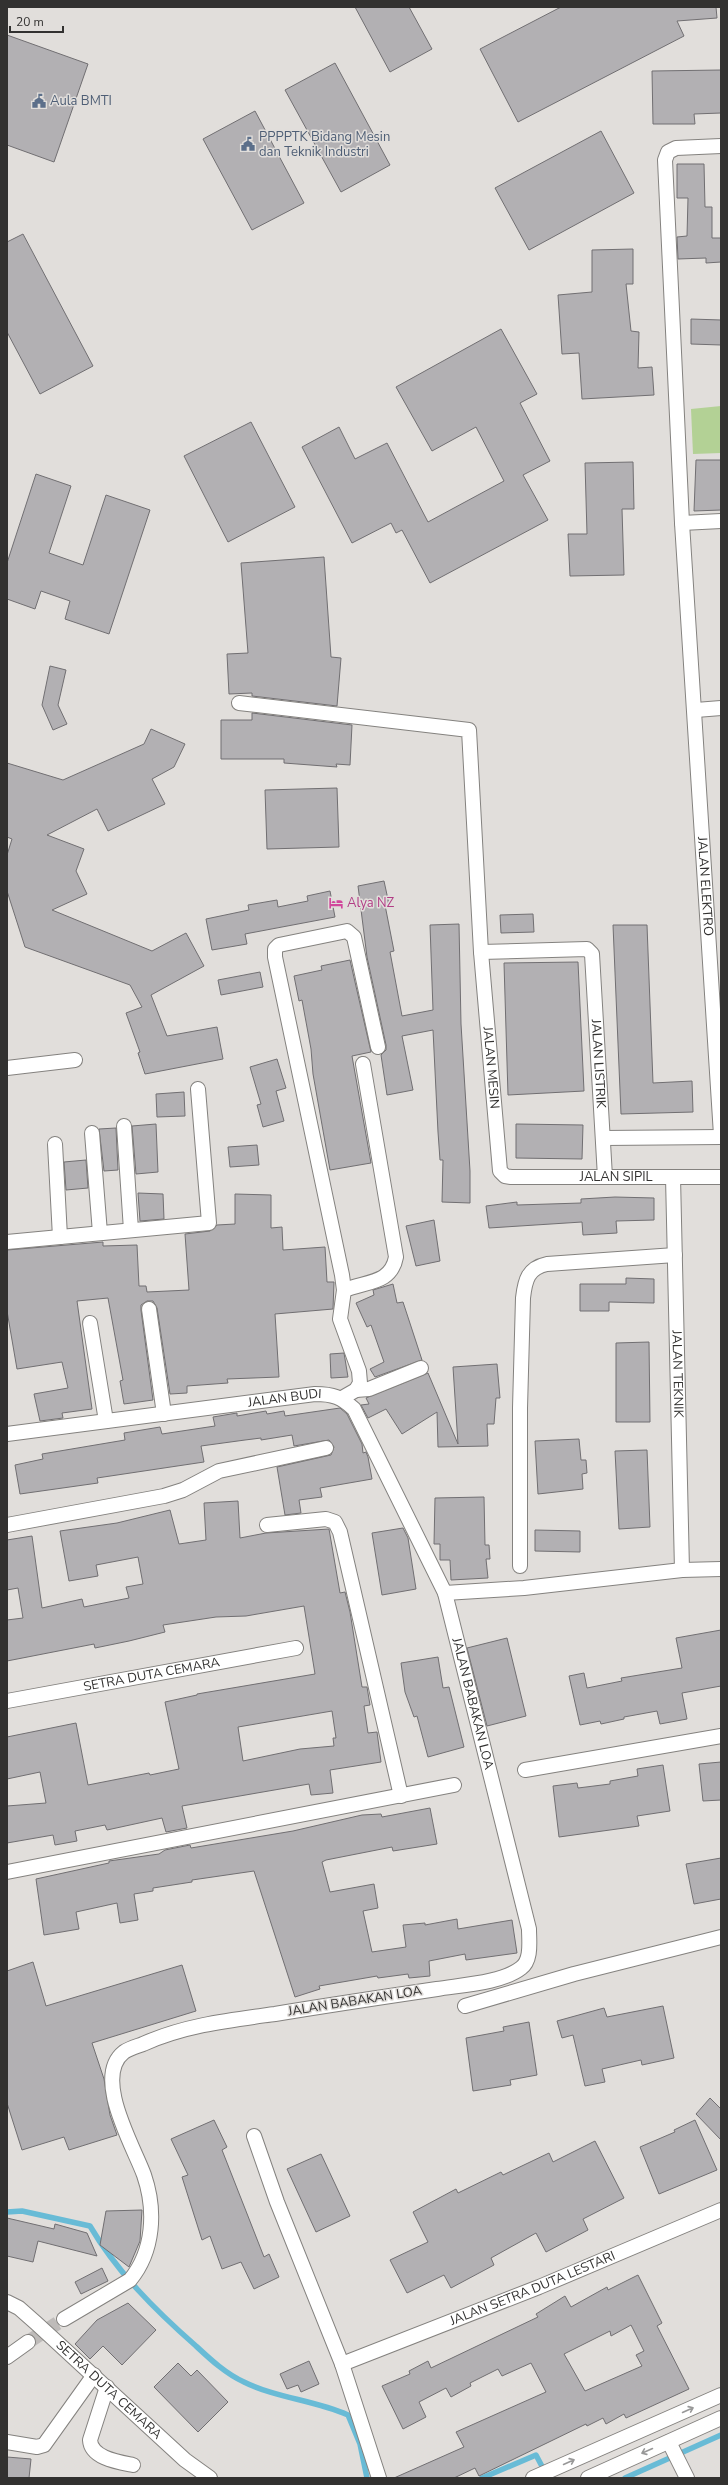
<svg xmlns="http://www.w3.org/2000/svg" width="728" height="2485" font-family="'Nunito Sans',sans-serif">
	<rect width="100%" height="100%" fill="#e1dedb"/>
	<path fill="#b3d195" d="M721,406v47l-28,1 -2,-45z"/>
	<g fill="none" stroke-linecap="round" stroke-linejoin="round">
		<path stroke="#68bbd6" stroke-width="5.5" d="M7,2212l15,-1 68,15c27,46 65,84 106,120 14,13 30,28 48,36 32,16 70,18 104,33l12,29 7,34
			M482,2478l54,-23 9,17
			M625,2478l96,-43"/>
	</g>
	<path fill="#b2b0b3" stroke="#716f72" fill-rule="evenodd" d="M355,7h54l23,42 -42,23z
		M561,7h155l1,11 -40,3 7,15 -166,86 -38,-73z
		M7,35l81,29 -34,98 -47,-17z
		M335,63l55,102 -49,27 -56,-102z
		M721,70v43l-27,1 1,10h-42l-1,-53z
		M255,111l49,92 -52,27 -49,-91z
		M601,131l33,62 -105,57 -34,-62z
		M677,164h27l1,43h7v31h9v24l-15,1v-5l-28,1 -1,-22 10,-1 1,-38h-11z
		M23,234l70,132 -53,28 -33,-62v-90z
		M633,249v35h-7l5,47 8,1 -1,36 14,-1 2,28 -72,4 -3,-46 -17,1 -4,-59 34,-3v-42z
		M691,319l30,1v25l-30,-1z
		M501,329l36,65 -17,9 30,58 -27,14 25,45 -118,63 -28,-53 -6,3 -5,-10 -39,20 -50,-96 37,-20 16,32 32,-16 41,79 76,-41 -28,-54 -44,24 -36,-64z
		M251,422l44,85 -67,35 -44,-86z
		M696,460h25v50l-27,1z
		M633,462l1,47h-12l2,66 -54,1 -2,-42h19l-2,-71z
		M36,474l35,12 -22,67 34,12 23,-70 44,15 -41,124 -44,-15 5,-18 -29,-10 -6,18 -28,-10v-36z
		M324,557l7,100 10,1 -4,48 -85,-10v-3l-23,1 -2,-40 21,-1 -7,-90z
		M50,666l16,4 -8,35 9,19 -14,6 -11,-25z
		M252,713l100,12 -2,40 -14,-1 1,3 -53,-4v-4h-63v-39h31z
		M151,729l34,15 -11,23 -22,12 13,25 -57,27 -11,-22 -50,26 37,14 -8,22 11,23 -35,16 100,41 34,-18 18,33 -53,29 16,41 50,-9 6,32 -78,15 -7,-21 2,-1 -14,-39 16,-6 -12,-22 -105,-38 -18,-56v-36l5,-16 -5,-2v-74l56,17 81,-36z
		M337,788l2,59 -72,2 -2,-59z
		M384,881l5,23 -4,1 9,46 -4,1 12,64 31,-6 -3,-85 29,-1 2,100 9,147v32l-28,-1 1,-42h-3l-2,-28 -5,-102 -31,6 11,54 -26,5 -6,-40 5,-5v-5l-19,-88 -9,-71z
		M330,891l5,26 -90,17 2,10 -35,6 -6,-31 43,-9 -1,-5 29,-5 1,7 30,-6 -1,-5z
		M533,914l1,18 -33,1 -1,-18z
		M613,925h34l6,158 39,-2 1,31 -72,2z
		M350,960l21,92 -19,4 19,107 -41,7 -17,-96 -2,-25 -9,-49 -3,1 -5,-25 28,-6 -1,-4z
		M578,962l6,129 -76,4 -4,-132z
		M260,972l3,15 -42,8 -3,-15z
		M277,1059l9,29 -10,3 8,30 -21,6 -6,-22 4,-1 -11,-37z
		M184,1092l1,24 -28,1 -1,-23z
		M156,1124l2,48 -22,2 -4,-48z
		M516,1124l67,1 -1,34 -66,-1z
		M116,1128l2,42 -14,1 -5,-42z
		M257,1145l2,20 -29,2 -2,-20z
		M86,1160l2,28 -22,2 -2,-28z
		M138,1193l25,1 1,25 -24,2z
		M235,1194l36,1v33l11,-1 1,23 42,-3 2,35h7l-1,27 -58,5 4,63 -52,2 1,4 -41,3v7l-17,1 -13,-86 -4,-7h-6l-6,4v5l12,90 -29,4 -4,-23 3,-1 -15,-82 -31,3 15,108 -30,4 1,5 -23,3 -6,-27 34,-6 -6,-26 -45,7 -10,-58v-61l96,-8v4l34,-1 2,41h7l1,6 42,-2 -4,-56 25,-3 7,-6 18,-1z
		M615,1197l39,1v22l-38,1 1,12 -34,2 -1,-13 -93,6 -3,-22 31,-4v3l64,-2v-4z
		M434,1220l6,41 -24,5 -10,-40z
		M626,1278l28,1v24l-45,-1v9h-29v-27h46z
		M393,1284l4,19 6,-1 19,58 -47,17 -5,-8 14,-7 -13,-37 -4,2 -11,-24 18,-8 -1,-5z
		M649,1342l1,80h-34v-79z
		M344,1353l4,24 -17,1 -1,-24z
		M497,1364l3,34h-4l-2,26h-7l1,22 -50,1 -1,-35 -35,22 -16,-25 -18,9 -7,-13 8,-1 -3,-6 62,-25 30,71 -5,-77z
		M340,1408l7,6 15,30 1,9 3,-1 2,5 4,22 -52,9 2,9 -23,3 2,13 -16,2 -8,-48 54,-12 3,-8 -5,-7 -35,6 -2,-11 -31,5v-2l-16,2 -44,6 3,16 -107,16 1,5 -78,11 -5,-29 28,-6 -1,-5 83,-14 -1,-7 36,-6 2,7 53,-8 -2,-9 24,-4v3l29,-5 1,3 17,-3 1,5z
		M579,1439l2,21h5l1,13 -5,1 1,15 -45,5 -3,-53z
		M647,1450l3,77 -31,2 -4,-78z
		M484,1497l1,48h4l1,14h-4l2,19 -37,2 -1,-20h-10v-16h-6l1,-46z
		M238,1501l2,37 26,-5 63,-4 11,64 5,-1 5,20 12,75h5l3,18 -6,1 4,27 9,-1 4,30 -51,8 3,23 -22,2 -2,-11 -127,22 5,22 -21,4 -4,-14 -55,12 -2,-5 -30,6 2,10 -22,4 -2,-10 -46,8v-37l39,-3 -6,-31 -33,7v-42l69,-14 12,62 61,-12 1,2 29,-6 -14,-67 32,-7v-1l118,-20 -11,-68 -58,10 -30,1 -53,8 2,7 -36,9 -34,7 -1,-4 -87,17v-41l16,-2 -5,-30 -11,2v-50l25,-4 10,72 40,-9 2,8 45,-9 -3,-11 17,-3 -5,-27 -42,8 2,11 -29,5 -9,-50 57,-8 53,-13 9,34 27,-4 -2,-37zM332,1711l4,27h-3l1,8 -34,3 -57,12 -5,-34z
		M403,1528l5,10 8,51 -34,6 -10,-62z
		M535,1530l45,1v21l-45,-1z
		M721,1630v56l-39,7 5,26 -27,5 -3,-13 -33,6v2l-23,5 -1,-3 -20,4 -11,-49 15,-3 3,15 35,-7 -1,-3 61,-10 -6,-30z
		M507,1638l19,78 -39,10 -20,-78z
		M438,1657l5,31 6,-1 15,60 -36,10 -11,-41 -3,1 -9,-25 -4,-29z
		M721,1762v38l-18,1 -4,-37z
		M663,1765l7,46 -33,5 2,10 -80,11 -6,-51 24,-3 1,5 32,-4v-3l28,-5 -1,-7z
		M430,1808l7,36 -44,7 -1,-4 -66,13 -4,2 8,30 44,-8 4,24 -15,3 9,41 34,-5 -3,-22 22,-2v2l32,-6 1,10 54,-9 5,33 -51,7 -1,-6 -36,7 1,15 -21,2 -1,-4 -30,4 -1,-2 -58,10 1,3 -25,8 -41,-126 -62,9v2l-39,6v3l-19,3 4,26 -18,3 -3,-20 -41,9 3,17 -35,6 -8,-56 73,-16v-2l50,-7 6,-4 25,-5 1,3 102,-17 69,-16 19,-1 1,3z
		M721,1858v41l-27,5 -8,-40z
		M33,1962l13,44 136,-41 14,46 -104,32 12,36 6,36 7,20 -48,15 -5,-13 -42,13 -15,-47v-132z
		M663,2006l11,52 -32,7 -1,-5 -39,9 3,13 -20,4 -12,-51 -11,3 -5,-17 47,-13 3,9z
		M529,2022l8,53 -27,5 1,5 -38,6 -7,-53 38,-7 -1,-4z
		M710,2098l11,11v31l-25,-26z
		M214,2120l13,27 -5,3 42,107 5,-3 10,23 -25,12 -13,-27 -19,7 -12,-33 -8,4 -20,-63 6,-2 -17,-36z
		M695,2120l22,50 -58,24 -19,-47 35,-15 -1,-2z
		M595,2141l29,57 -41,21 5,11 -42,22 -10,-19 -45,25 3,7 -43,23 -7,-13 -37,18 -17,-33 38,-18 -15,-30 43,-23 2,4 43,-21 2,3 46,-22 4,9z
		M321,2154l29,62 -34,16 -29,-63z
		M142,2210l-2,31 -11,26 -29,-22 6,-34z
		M7,2218l47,11 1,-5 32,9 10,23 -59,-15 -5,21 -26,-6z
		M102,2268l6,13 -27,13 -6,-12z
		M638,2275l24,48 -5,3 32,63 -63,29 -2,-4 -18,10 -3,-6 -16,8 -1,-2 -107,52 -4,-8 -21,10h-60l70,-31 -8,-15 90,-40 -15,-29 -29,13 -4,-7 -28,14 1,3 -20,11 -5,-9 -27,14 7,15 -23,12 -21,-43 28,-12 -1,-3 19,-10 3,7 107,-51 -2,-3 29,-18 6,11 36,-20 1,3zM631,2325l13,26 -8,4 6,11 -57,25 -21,-37 46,-23 1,5z
		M128,2303l28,27 -34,35 -19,-19 -13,13 -15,-15 22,-24z
		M309,2361l10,23 -18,8 -3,-7 -11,4 -7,-15z
		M178,2363l13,13 6,-6 31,32 -30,30 -44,-45z
		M7,2457l24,2 -2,19h-22z"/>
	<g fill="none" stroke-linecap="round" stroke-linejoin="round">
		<path stroke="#bebbb9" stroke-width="14" stroke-dasharray="14 7" stroke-linecap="butt" d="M28,2342l36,-23"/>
		<defs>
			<g id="street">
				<path id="s1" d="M721,146l-45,2 -8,4 -3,8 17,363 39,612"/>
				<path d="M682,523l39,-2"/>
				<path id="s2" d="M239,703l230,27 12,222 19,219 5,5 6,1h210"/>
				<path d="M696,710l25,-2"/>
				<path id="s3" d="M481,952l106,-3 5,5 13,223"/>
				<path d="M7,1068l68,-8"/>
				<path d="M124,1126l7,104"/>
				<path d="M92,1133l8,100"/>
				<path d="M603,1138l118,-1"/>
				<path d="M55,1144l5,93"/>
				<path id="s4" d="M673,1177l9,393"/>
				<path d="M7,1242l202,-19 -11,-134"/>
				<path d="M344,1290c23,-9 47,-6 52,-33l-33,-193"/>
				<path d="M149,1309l15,105"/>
				<path d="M90,1323l16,98"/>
				<path d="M356,1390l13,-1 52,-21"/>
				<path d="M342,1398l14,-8 4,-7 -1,-12 -19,-52 4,-29 -2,-15 -67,-318v-8l4,-4 68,-14 7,6 24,110"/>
				<path id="s5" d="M7,1434l308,-40c18,0 26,3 39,15l91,184 84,336c0,12 3,31 -8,39 -19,15 -60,17 -84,21 -54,8 -108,16 -162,25 -44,6 -90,11 -132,30 -5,2 -13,4 -19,8 -32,25 10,95 20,123 12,35 10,76 -14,105l-66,39"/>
				<path d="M7,1525l157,-29 19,-6 36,-19 107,-23"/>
				<path d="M267,1525l59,-6 9,3 5,10 61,264"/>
				<path d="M520,1566v-158l3,-110c2,-18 5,-30 24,-34l128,-9"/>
				<path d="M445,1593l79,-5 158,-18 39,-1"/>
				<path id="s6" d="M7,1701l289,-53"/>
				<path d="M525,1770l196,-34"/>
				<path d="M7,1872l447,-87"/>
				<path d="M465,2006l109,-32 147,-37"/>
				<path d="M254,2136l23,66 65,162 37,114"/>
				<path id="s7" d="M7,2302l12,6 17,15 149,137 25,18"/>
				<path d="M7,2357l21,-15"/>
				<path id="s8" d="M342,2364l197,-77 182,-77"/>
				<path d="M107,2387l-17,53c1,18 28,22 43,25"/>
				<path d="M7,2442l30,5 7,-2 50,-70"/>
				<path d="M669,2442l18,36"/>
				<path d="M533,2478l188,-83"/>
				<path d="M588,2478l133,-60"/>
			</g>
		</defs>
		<use href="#street" stroke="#84827f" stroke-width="16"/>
		<use href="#street" stroke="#fff" stroke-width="14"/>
	</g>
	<defs><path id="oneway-shaft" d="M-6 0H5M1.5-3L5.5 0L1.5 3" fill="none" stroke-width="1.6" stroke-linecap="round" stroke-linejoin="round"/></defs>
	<g stroke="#989898">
		<use href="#oneway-shaft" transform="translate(688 2410) rotate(-24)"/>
		<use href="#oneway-shaft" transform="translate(647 2451) rotate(156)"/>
		<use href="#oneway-shaft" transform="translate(569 2462) rotate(-24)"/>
	</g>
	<defs>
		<symbol id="civic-bare" viewBox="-9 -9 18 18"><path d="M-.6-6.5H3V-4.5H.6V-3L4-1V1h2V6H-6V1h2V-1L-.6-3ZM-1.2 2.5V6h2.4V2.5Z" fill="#5c6f8a" stroke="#e1dedb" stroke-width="2.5" paint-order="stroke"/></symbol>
		<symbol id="hotel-bare" viewBox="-9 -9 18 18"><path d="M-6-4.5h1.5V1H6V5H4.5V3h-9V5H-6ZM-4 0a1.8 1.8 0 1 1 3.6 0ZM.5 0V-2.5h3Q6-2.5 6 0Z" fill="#d1479c" stroke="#e1dedb" stroke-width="2.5" paint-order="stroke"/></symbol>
	</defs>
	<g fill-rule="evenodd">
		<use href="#civic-bare" x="29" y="91" width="20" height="20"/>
		<use href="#civic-bare" x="238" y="134" width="20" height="20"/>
		<use href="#hotel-bare" x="326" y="893" width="20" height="20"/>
	</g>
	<g text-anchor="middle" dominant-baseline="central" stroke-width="3" stroke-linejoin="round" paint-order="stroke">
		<g font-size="13" fill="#4e5e75" stroke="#e1dedb" text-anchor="start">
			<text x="50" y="101">Aula BMTI</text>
			<text x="259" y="137">PPPPTK Bidang Mesin<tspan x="259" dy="15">dan Teknik Industri</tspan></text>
		</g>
		<g font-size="13" fill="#323130" stroke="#e1dedb">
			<text stroke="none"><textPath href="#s1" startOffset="790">JALAN ELEKTRO</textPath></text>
			<text stroke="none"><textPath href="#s3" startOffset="223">JALAN LISTRIK</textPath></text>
			<text stroke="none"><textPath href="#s2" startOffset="570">JALAN MESIN</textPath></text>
			<text stroke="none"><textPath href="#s2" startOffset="792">JALAN SIPIL</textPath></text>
			<text stroke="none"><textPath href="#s4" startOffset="197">JALAN TEKNIK</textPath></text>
			<text stroke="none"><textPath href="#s5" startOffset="280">JALAN BUDI</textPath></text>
			<text stroke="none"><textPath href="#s6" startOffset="147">SETRA DUTA CEMARA</textPath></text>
			<text stroke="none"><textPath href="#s5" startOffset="673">JALAN BABAKAN LOA</textPath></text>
			<text transform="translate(355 2001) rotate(-9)">JALAN BABAKAN LOA</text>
			<text stroke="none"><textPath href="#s8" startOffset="205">JALAN SETRA DUTA LESTARI</textPath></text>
			<text stroke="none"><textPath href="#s7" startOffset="135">SETRA DUTA CEMARA</textPath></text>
		</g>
		<g font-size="13" fill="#b23c85" stroke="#e1dedb" text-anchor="start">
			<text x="347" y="903">Alya NZ</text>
		</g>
	</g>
	<rect width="728" height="2485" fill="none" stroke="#323130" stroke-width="16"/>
	<path d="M10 26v6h53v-6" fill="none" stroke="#323130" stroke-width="2"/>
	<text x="16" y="26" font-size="12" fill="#323130" stroke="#e1dedb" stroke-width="3" paint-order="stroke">20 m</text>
</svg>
